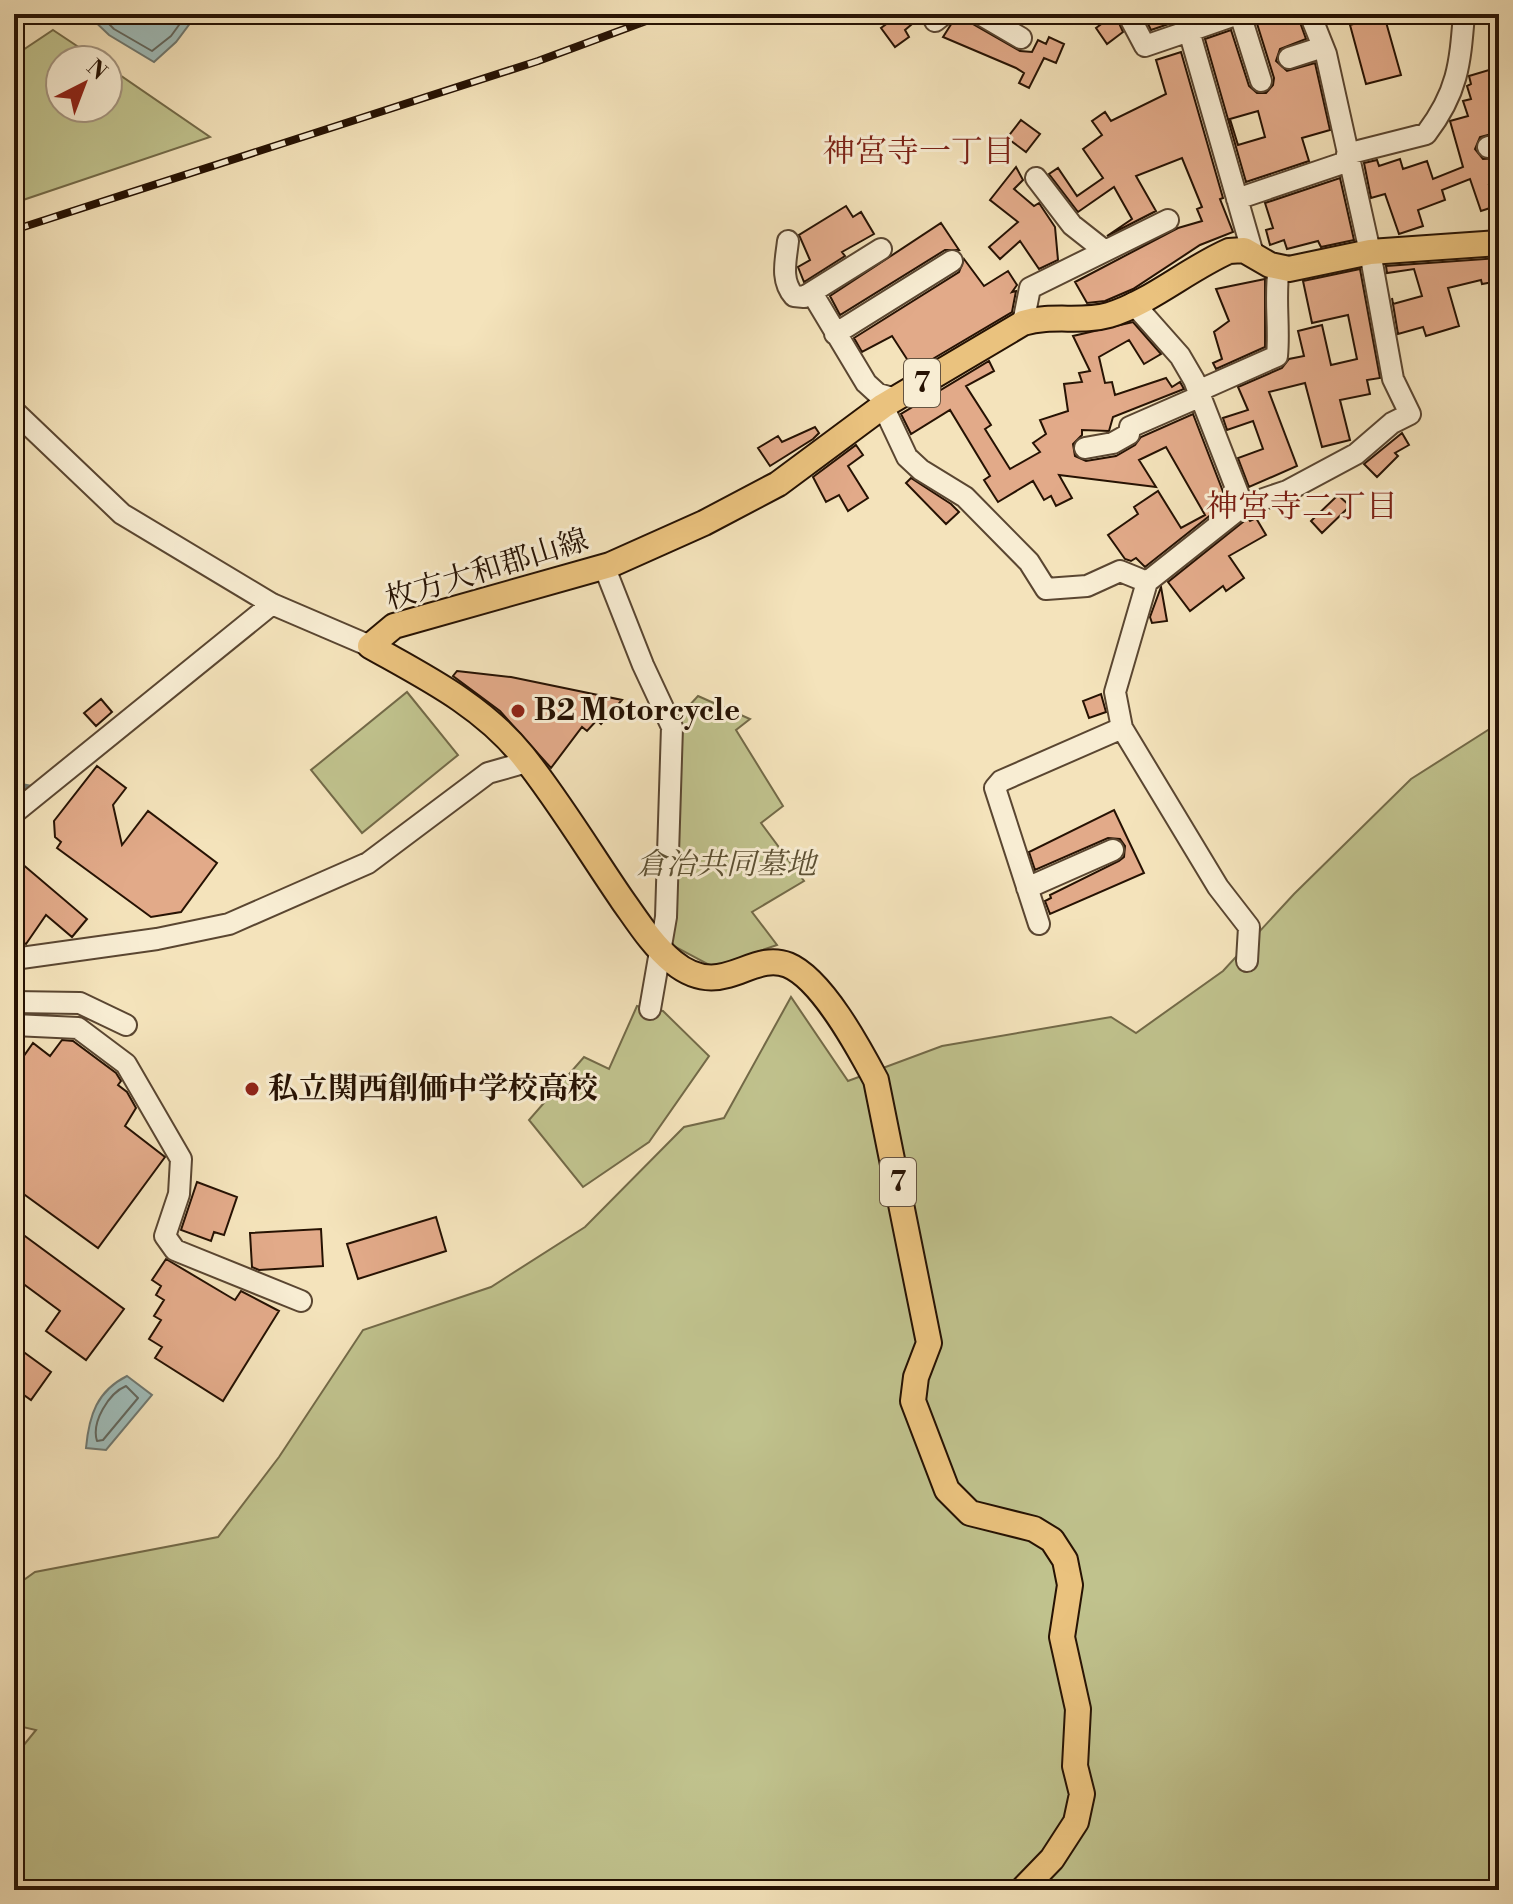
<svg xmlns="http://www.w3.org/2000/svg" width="1513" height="1904" font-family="'Libre Bodoni','Noto Serif JP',serif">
	<rect width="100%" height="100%" fill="#f4e3bb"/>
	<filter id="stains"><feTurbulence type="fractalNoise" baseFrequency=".0025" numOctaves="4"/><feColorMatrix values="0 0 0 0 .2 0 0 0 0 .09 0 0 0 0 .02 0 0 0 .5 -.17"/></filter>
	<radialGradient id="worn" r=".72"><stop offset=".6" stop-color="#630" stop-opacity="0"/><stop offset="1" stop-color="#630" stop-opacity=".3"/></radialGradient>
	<path fill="#c0c28d" stroke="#736a48" stroke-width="2" d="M53,30l45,30h-38v48h48v-41l102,70 -196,66v-147z
		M407,692l51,63 -96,78 -51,-63z
		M698,696l52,23 -14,11 47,76 -22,17 43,58 -52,31 25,33 -64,22 -45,-24 8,-223z
		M1499,723v1167h-1485v-133l22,-27 -22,-5v-138l21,-15 183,-35 61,-80 84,-127 128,-43 94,-60 99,-100 40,-9 67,-121 57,84 94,-35 169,-29 25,16 87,-62 71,-77 117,-115z
		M637,1006l26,5 46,45 -60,86 -66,45 -54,-67 55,-63 25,12z"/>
	<path fill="#9fbcb9" stroke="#6f7870" stroke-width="2" d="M87,14h110l-21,28 -22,20 -45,-27z
		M127,1376l25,19 -46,55 -20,-2c3,-33 11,-57 41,-72z"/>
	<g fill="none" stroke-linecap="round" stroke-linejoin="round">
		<path stroke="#62675e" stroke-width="2" d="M99,14l15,15 38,22 19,-15 16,-22
			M126,1386l12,12 -35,42 -6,1c-6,-19 12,-48 29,-55z"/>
		<path stroke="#6f7870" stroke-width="5" d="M14,784l20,4"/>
	</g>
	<path fill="#e2aa89" stroke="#261203" stroke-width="2" fill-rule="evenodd" d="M900,14h24l-19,16 4,7 -14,10 -14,-19z
		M1115,14l8,18 -16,12 -11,-16z
		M1143,14h55l-47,16z
		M1254,14h43l9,25 -26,10 -4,12 11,10 28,-8 15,67 -28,8 7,23 -63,21 -41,-143 26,-9 18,56 8,7h9l7,-8 1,-7zM1258,111l7,26 -27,8 -8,-26z
		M957,15l63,36 12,1 6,-12 8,4 3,-7 15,7 -8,19 -12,-5 -15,30 -10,-5 5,-10 -8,-5 -73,-31z
		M1384,15l17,60 -35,9 -16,-59z
		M1181,52l42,146 -3,1 13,33 -33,13 -67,44 -28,12 -18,2 -12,-21 103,-54 24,-7 -5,-12 5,-2 -20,-49 -46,18 20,35 -49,25 25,-17 -18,-32 -36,25 -29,-38 9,-6 19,28 26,-18 -20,-29 19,-14 -10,-14 13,-9 6,9 55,-27 -10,-34z
		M1499,67v65l-19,5 -5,12 8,10 16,-1v24l-10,3 7,21 -15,5 -11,-32 -28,11 3,10 -27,10 5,16 -24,8 -14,-40 -14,4 -7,-35 13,-3 2,6 21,-7 3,10 24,-8 6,18 30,-12 -13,-46 18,-5 -5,-15 8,-2 -4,-13 4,-2 -2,-8z
		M1021,120l19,14 -14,18 -19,-14z
		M1016,167l7,13 -9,9 20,17 5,-3 16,24 3,33 -19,9 -19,-28 -20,18 -11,-12 29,-25 -28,-22z
		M1340,178l14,62 -33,7 -3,-6 -31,8 -3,-9 -14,5 -4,-15 7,-2 -8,-25z
		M846,206l7,11 8,-5 13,22 -32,18 3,4 -41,26 -6,-15 12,-7 -11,-25z
		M941,223l18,27h-14l-105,65 -10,-19z
		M1499,258v23l-17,3 -1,-4 -33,8 11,38 -33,10 -3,-9 -25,7 -6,-36 1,6 29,-8 -8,-27 -27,4 -1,-7z
		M964,259l20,27 24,-15 9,14 -5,7 4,-1 -4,21 -98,58 -22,-34 -30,16 -8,-14 105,-66z
		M1360,269l20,109 -13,2 3,14 -30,6 10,40 -28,7 -17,-64 -36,9 28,74 -48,21 -11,-29 25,-9 -10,-28 -26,9 -4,-12 25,-8 -10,-23 44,-19 7,-9 15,-3 -6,-25 24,-6 9,40 26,-6 -9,-44 -36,8 -9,-42z
		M1265,279v68l-49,22 -3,-6 9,-4 -8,-27 15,-11 -13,-32z
		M1133,322l28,32 -17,10 -15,-24 -30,17 6,26 7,-1 3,13 51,-17 6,9 8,-5 4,7 -71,28 -4,14 -27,-1v5l-9,9 2,12 11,5 30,-5 19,-11 6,-8 52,-23 34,88 -82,65 -9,-9 -5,3 -6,-2 -17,-24 30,-21 -4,-7 24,-16 23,37 24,-13 -39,-68 -27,13 17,27 -97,-12 13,23 -16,8 -5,-10 -7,4 -11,-19 -35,21 -14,-22 6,-4 -40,-66 -39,24 -10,-20 88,-53 5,10 -28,15 25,39 -6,4 25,40 30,-17 -7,-9 13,-9 -6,-14 28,-9 -4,-27 18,-2 -3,-9 11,-2 -17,-35z
		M815,427l4,6 -6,6 -43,27 -12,-18 20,-12 4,6z
		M1402,433l7,12 -14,8 3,3 -21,21 -13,-13z
		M856,445l7,10 -15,11 20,32 -20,13 -9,-16 -13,7 -13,-25z
		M911,478l40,26 8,8 -13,12 -40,-41z
		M1338,495l12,11 -28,27 -11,-12z
		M1248,518l2,3 6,-3 10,17 -37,21 15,22 -18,13 -3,-5 -33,25 -22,-29z
		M1161,587l6,34 -15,2 -2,-6z
		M457,671l54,6 111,23 -21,24 -4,-4 -10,11 -5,-4 -31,41 -51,-57 -47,-35z
		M1101,694l5,18 -17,6 -6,-17z
		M101,699l11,13 -16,14 -12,-13z
		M97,766l29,22 -13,17 9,40 26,-34 69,52 -36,49 -30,5 -94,-69 4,-6 -6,-5 -1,-16z
		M1114,810l30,63 -94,41 -5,-13 6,-3 -1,-3 69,-34 5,-4 1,-11 -5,-7 -12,-1 -73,32 -6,-18z
		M14,857l73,62 -15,18 -26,-22 -20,29 -12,-7z
		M62,1040l11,1 43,32 5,8 -3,4 9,7 9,16 -11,18 40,31 -67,91 -84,-61v-117l19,-27 17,13z
		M197,1182l40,15 -13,38 -10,-3 -3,9 -30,-11z
		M436,1217l10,34 -88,28 -11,-35z
		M14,1228l110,81 -38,51 -40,-29 14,-20 -46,-34z
		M321,1229l2,37 -64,4 -7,-3 -2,-34z
		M166,1259l69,41 6,-9 38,20 -56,90 -68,-43 7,-11 -13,-8 12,-19 -7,-4 10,-16 -8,-5 5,-9 -9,-6z
		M14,1345l37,27 -20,28 -17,-12z"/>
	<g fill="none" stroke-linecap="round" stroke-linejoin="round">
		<defs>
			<path id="minor" d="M980,14l41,24
				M1128,14l17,32 44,-15 64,223
				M1240,14l21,67
				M935,21l9,-7
				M1189,31l49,-17
				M1289,58l34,-11
				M1488,147l11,-2
				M1347,154l79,-20c32,-42 34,-70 38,-120
				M1036,178l36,47 33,26
				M1237,199l112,-38
				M788,241c-2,19 -8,39 6,55l10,1 77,-48
				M812,293l54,90 12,11 18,5
				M1133,303l47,53 14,24 49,126
				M1023,323l7,-35 138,-68
				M835,334l117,-73
				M1198,391l79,-35c3,-30 -3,-59 2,-89
				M883,406l24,51 14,13 44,27 64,65 17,27 41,-3 33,-15 27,11
				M14,411l108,103 150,90 98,42
				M1085,448l28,-5 16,-9 1,-7 71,-31
				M604,566l39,99 29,62 -6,190 -16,92
				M14,813l258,-209
				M1027,888l86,-38
				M1039,924l-44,-136 6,-7 121,-53
				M14,959l143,-20 72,-15 139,-61 120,-90 39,-11
				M1247,961l2,-34 -31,-40 -96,-159 -7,-36 32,-110 96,-76 44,-15 69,-37 36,-31 18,-9 -17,-35 -23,-127 -44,-198 -16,-40
				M14,1002l66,1 46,22
				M14,1025l64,3 48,36 55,95 -2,35 -14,42 10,14 126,51"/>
			<path id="major" d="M1022,1890l30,-31 24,-37 6,-28 -7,-28 3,-57 -16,-72 8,-52 -5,-25 -13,-20 -18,-11 -64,-16 -23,-23 -34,-89 3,-24 13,-34 -53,-263c-17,-32 -54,-101 -88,-115 -38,-15 -66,37 -115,-3 -20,-16 -35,-40 -50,-61 -33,-48 -64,-100 -100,-145 -41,-51 -98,-79 -153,-110l24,-20 216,-61 94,-42 74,-39 105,-78 140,-83c29,-9 58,0 86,-8 42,-13 79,-46 120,-64l15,-1 26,15 19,4 81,-17 129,-9"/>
		</defs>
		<use href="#minor" stroke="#5a4631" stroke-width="24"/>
		<use href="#major" stroke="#261203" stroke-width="28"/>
		<use href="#minor" stroke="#f8edd3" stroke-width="20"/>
		<use href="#major" stroke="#eac27e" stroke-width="24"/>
		<defs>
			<path id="rail" d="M14,230l524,-169 127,-47"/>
		</defs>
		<use href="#rail" stroke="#261203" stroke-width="8"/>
		<use href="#rail" stroke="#f8edd3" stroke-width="5" stroke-dasharray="15" stroke-linecap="butt"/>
	</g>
	<g fill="#8f2418" stroke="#f8edd3" stroke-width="3">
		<circle cx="518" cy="711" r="8"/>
		<circle cx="252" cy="1089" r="8"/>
	</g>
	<g text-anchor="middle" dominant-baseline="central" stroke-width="6" stroke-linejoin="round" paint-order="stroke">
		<g fill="#f8edd3" stroke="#655441" stroke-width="2">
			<rect x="904" y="359" width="36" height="48" rx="6"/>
			<rect x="880" y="1158" width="36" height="48" rx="6"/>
		</g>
		<g font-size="28" font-weight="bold" fill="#261203">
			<text x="922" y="383">7</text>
			<text x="898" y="1182">7</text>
		</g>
		<g font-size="30" fill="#261203" stroke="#f8edd3">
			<text transform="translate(487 570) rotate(-17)">枚方大和郡山線</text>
		</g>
		<g font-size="30" font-weight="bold" fill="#261203" stroke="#f8edd3" text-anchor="start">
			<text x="534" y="711">B2 Motorcycle</text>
			<text x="268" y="1089">私立関西創価中学校高校</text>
		</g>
		<g font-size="30" font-style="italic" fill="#5c5033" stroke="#f8edd3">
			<text x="726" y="865">倉治共同墓地</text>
		</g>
		<g font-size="32" fill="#7a1f14" stroke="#f8edd3">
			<text x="919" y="152">神宮寺一丁目</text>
			<text x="1302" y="507">神宮寺二丁目</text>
		</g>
	</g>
	<rect width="1513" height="1904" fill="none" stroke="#f4e3bb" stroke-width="48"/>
	<rect x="16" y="16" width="1481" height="1872" fill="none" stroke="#261203" stroke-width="4"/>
	<rect x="24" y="24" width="1465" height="1856" fill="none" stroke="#261203" stroke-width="2"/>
	<g transform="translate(84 84) rotate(42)"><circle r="38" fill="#f8edd3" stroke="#a49580" stroke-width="2"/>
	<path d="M0-6L14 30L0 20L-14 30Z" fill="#8f2418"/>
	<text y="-12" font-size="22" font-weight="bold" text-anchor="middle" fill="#261203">N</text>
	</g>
	<rect width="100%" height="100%" filter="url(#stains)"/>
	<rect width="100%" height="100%" fill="url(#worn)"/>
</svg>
